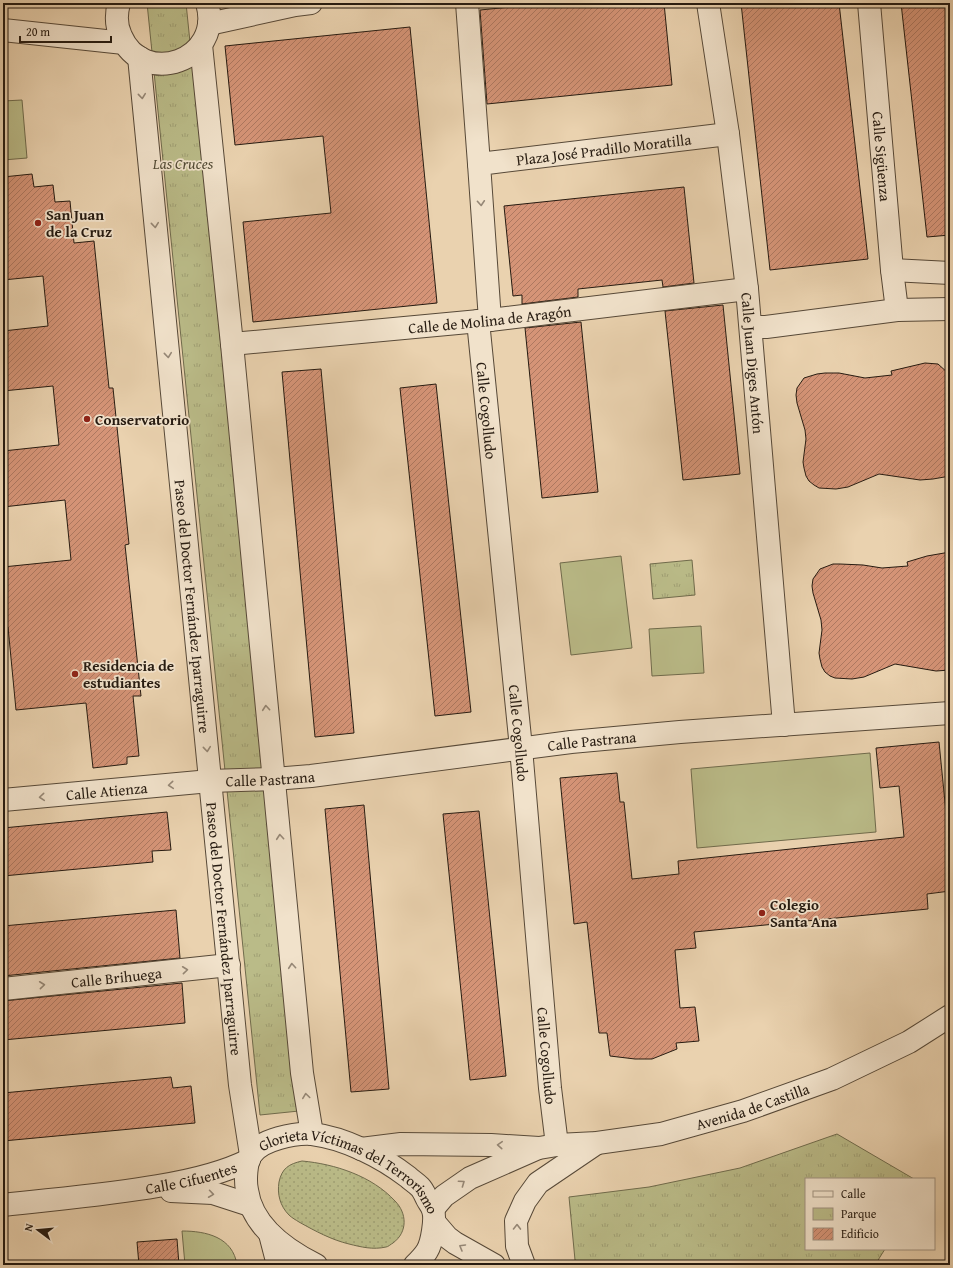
<svg xmlns="http://www.w3.org/2000/svg" width="953" height="1268" font-family="'Gentium Book Plus',serif">
	<defs>
		<pattern id="grass-dots" width="8" height="8" patternUnits="userSpaceOnUse"><rect width="8" height="8" fill="#babb88"/><path d="M2 2h.1M6 6h.1" fill="none" stroke="#a0a074" stroke-width="1.8" stroke-linecap="round"/></pattern>
		<pattern id="park-tufts" width="24" height="20" patternUnits="userSpaceOnUse"><rect width="24" height="20" fill="#babb88"/><path d="M3 7l-1-3M5 7V3M7 7l1-3M15 17l-1-3M17 17v-4M19 17l1-3" fill="none" stroke="#a0a074"/></pattern>
		<pattern id="building-hatch" width="6" height="6" patternUnits="userSpaceOnUse"><rect width="6" height="6" fill="#d59477"/><path d="M-1 1l2-2M0 6l6-6M5 7l2-2" fill="none" stroke="#ad7860"/></pattern>
	</defs>
	<rect width="100%" height="100%" fill="#ead2af"/>
	<filter id="stains"><feTurbulence type="fractalNoise" baseFrequency=".005" numOctaves="4"/><feColorMatrix values="0 0 0 0 .2 0 0 0 0 .09 0 0 0 0 .02 0 0 0 .5 -.17"/></filter>
	<radialGradient id="worn" r=".72"><stop offset=".6" stop-color="#630" stop-opacity="0"/><stop offset="1" stop-color="#630" stop-opacity=".3"/></radialGradient>
	<path fill="url(#grass-dots)" stroke="#706b4c" d="M302,1161c33,3 70,15 93,40 12,12 13,31 -2,42 -2,1 -5,4 -7,4 -13,3 -25,0 -37,-3 -17,-4 -34,-13 -50,-22 -3,-2 -7,-4 -10,-7 -9,-9 -12,-21 -10,-33 3,-14 10,-18 23,-21z"/>
	<path fill="url(#park-tufts)" stroke="#706b4c" d="M147,3h39l113,1108 -39,4z
		M692,560l3,35 -42,4 -3,-35z
		M837,1134l77,45h-108v70h79l-10,16h-291l-9,-5 -6,-63 80,-10 91,-19z"/>
	<path fill="#babb88" stroke="#706b4c" d="M22,100l5,58 -24,2v-59z
		M621,556l11,92 -61,7 -11,-92z
		M701,626l3,47 -52,3 -3,-47z
		M870,753l6,79 -179,16 -6,-79z
		M182,1231c24,0 51,6 55,34h-52z"/>
	<path fill="url(#building-hatch)" stroke="#261b11" d="M551,3h113l8,82 -185,19 -7,-94z
		M741,3h98l29,256 -98,11z
		M901,3h49v232l-23,2z
		M410,27l27,276 -184,19 -10,-100 88,-9 -8,-77 -88,9 -10,-99z
		M32,174l2,13 19,-2 2,17 15,-1 4,42 20,-2 15,147h4l16,156 -4,1 16,151h-8l6,60 -12,1v7l-34,4 -7,-65 -70,7 -8,-83h-5v-60l68,-7 -6,-60 -62,7v-56l56,-6 -6,-59 -50,5v-60l45,-5 -5,-50 -40,4v-103z
		M684,187l10,96 -31,4 -1,-7 -84,9v8l-56,7v-9l-9,1 -9,-90z
		M723,305l17,169 -57,6 -18,-169z
		M581,322l17,170 -56,6 -17,-170z
		M925,363l13,1 10,9 2,5v98l-17,3 -13,1 -41,-6 -31,13 -12,2 -17,-1 -5,-3 -5,-4 -3,-5 -2,-8 -1,-6 3,-23 -1,-9 -8,-27 -1,-8 1,-7 7,-10 13,-4 8,-1h14l26,5 27,-3 -1,-4z
		M321,369l33,364 -39,4 -33,-365z
		M436,384l35,328 -36,4 -35,-328z
		M950,552v118l-14,1 -41,-7 -31,13 -12,2 -17,-1 -5,-2 -5,-4 -3,-5 -2,-8 -1,-6 3,-23 -1,-10 -8,-27 -1,-7 1,-7 7,-10 13,-5h7l23,1 19,3 26,-2 -1,-4 20,-6z
		M939,742l11,111v38l-23,3 1,15 -234,23 2,16 -21,2 5,58 15,-1 4,34 -23,2 1,6 -25,10h-17l-25,-3 -3,-23h-8l-12,-111 -13,2 -14,-146 57,-5 3,29h4l8,77 47,-5 -1,-13 226,-24 -5,-51 -19,2 -4,-40z
		M364,805l25,284 -38,3 -26,-283z
		M479,811l27,265 -36,4 -27,-266z
		M167,812l4,38 -19,1 1,11 -150,14v-48z
		M176,910l4,48 -177,18v-50z
		M182,983l3,40 -182,17v-39z
		M171,1077l2,11 18,-2 4,37 -192,18v-48z
		M177,1239l2,26h-40l-2,-23z"/>
	<g fill="none" stroke-linecap="round" stroke-linejoin="round">
		<defs>
			<path id="pedestrian" d="M467,3l12,161
				M892,270l58,3"/>
			<g id="minor">
				<path d="M119,3c-3,11 -3,23 2,33 22,52 103,25 86,-33"/>
				<path id="s1" d="M708,3l20,131 19,155 37,436"/>
				<path id="s2" d="M869,3l23,267 5,40"/>
				<path d="M209,24l86,-19 16,-2"/>
				<path d="M3,30l121,13"/>
				<path d="M201,45l31,299 70,729 10,61"/>
				<path id="s3" d="M139,57l101,1028 11,70"/>
				<path id="s4" d="M490,320l-11,-156 249,-30"/>
				<path id="s5" d="M478,321l43,427 29,340 7,57"/>
				<path d="M751,327h15l131,-17 53,-1"/>
				<path id="s6" d="M232,344l258,-24 257,-31"/>
				<path id="s7" d="M3,800l207,-19 64,-2 37,-3 260,-34 109,-10 270,-19"/>
				<path id="s8" d="M3,989l226,-24"/>
				<path d="M270,1234l8,31"/>
			</g>
			<g id="tertiary">
				<path id="s9" d="M361,1149l40,-5 90,1 48,3 18,-3 40,-2 64,-9 82,-23 89,-32 77,-37 41,-26"/>
				<path d="M171,1191l42,2 37,12"/>
				<path id="s10" d="M3,1205c52,-6 104,-10 155,-19 31,-5 63,-12 91,-26"/>
				<path d="M433,1209l11,-13 26,-18 66,-29"/>
				<path d="M435,1223l12,14 8,6 39,22"/>
				<path id="s11" d="M316,1265c-30,-15 -64,-38 -69,-75 -2,-9 -1,-28 4,-35 10,-16 44,-22 61,-21 33,4 70,23 96,43 3,3 8,6 12,10 3,3 5,8 7,12 2,4 5,7 6,11 3,9 -1,33 -6,41 -3,5 -8,10 -12,14"/>
				<path d="M524,1265l-7,-19 -1,-25 9,-20 13,-18 59,-40"/>
			</g>
		</defs>
		<use href="#pedestrian" stroke="#574938" stroke-width="24"/>
		<use href="#minor" stroke="#574938" stroke-width="24"/>
		<use href="#tertiary" stroke="#574938" stroke-width="24"/>
		<use href="#pedestrian" stroke="#f1e2cb" stroke-width="22"/>
		<use href="#minor" stroke="#f1e2cb" stroke-width="22"/>
		<use href="#tertiary" stroke="#f1e2cb" stroke-width="22"/>
	</g>
	<defs><path id="oneway-chevron" d="M-2-3.5L2.5 0L-2 3.5" fill="none" stroke-width="1.6" stroke-linecap="round" stroke-linejoin="round"/></defs>
	<g stroke="#968877">
		<use href="#oneway-chevron" transform="translate(142 96) rotate(84)"/>
		<use href="#oneway-chevron" transform="translate(481 203) rotate(86)"/>
		<use href="#oneway-chevron" transform="translate(155 225) rotate(84)"/>
		<use href="#oneway-chevron" transform="translate(168 355) rotate(84)"/>
		<use href="#oneway-chevron" transform="translate(266 708) rotate(-95)"/>
		<use href="#oneway-chevron" transform="translate(207 749) rotate(84)"/>
		<use href="#oneway-chevron" transform="translate(171 785) rotate(175)"/>
		<use href="#oneway-chevron" transform="translate(42 797) rotate(175)"/>
		<use href="#oneway-chevron" transform="translate(280 837) rotate(-95)"/>
		<use href="#oneway-chevron" transform="translate(292 966) rotate(-95)"/>
		<use href="#oneway-chevron" transform="translate(185 970) rotate(-6)"/>
		<use href="#oneway-chevron" transform="translate(42 985) rotate(-6)"/>
		<use href="#oneway-chevron" transform="translate(306 1096) rotate(-98)"/>
		<use href="#oneway-chevron" transform="translate(500 1145) rotate(-176)"/>
		<use href="#oneway-chevron" transform="translate(462 1183) rotate(-35)"/>
		<use href="#oneway-chevron" transform="translate(211 1194) rotate(8)"/>
		<use href="#oneway-chevron" transform="translate(517 1227) rotate(-89)"/>
		<use href="#oneway-chevron" transform="translate(462 1247) rotate(-150)"/>
	</g>
	<g fill="#8f2418" stroke="#f1e2cb" stroke-width="1.5">
		<circle cx="38" cy="223" r="4"/>
		<circle cx="87" cy="419" r="4"/>
		<circle cx="75" cy="674" r="4"/>
		<circle cx="762" cy="913" r="4"/>
	</g>
	<g text-anchor="middle" dominant-baseline="central" stroke-width="3.5" stroke-linejoin="round" paint-order="stroke">
		<g font-size="15" fill="#261b11" stroke="#f1e2cb">
			<text stroke="none"><textPath href="#s4" startOffset="282">Plaza José Pradillo Moratilla</textPath></text>
			<text stroke="none"><textPath href="#s2" startOffset="154">Calle Sigüenza</textPath></text>
			<text stroke="none"><textPath href="#s6" startOffset="259">Calle de Molina de Aragón</textPath></text>
			<text stroke="none"><textPath href="#s1" startOffset="363">Calle Juan Diges Antón</textPath></text>
			<text stroke="none"><textPath href="#s5" startOffset="90">Calle Cogolludo</textPath></text>
			<text stroke="none"><textPath href="#s3" startOffset="552">Paseo del Doctor Fernández Iparraguirre</textPath></text>
			<text stroke="none"><textPath href="#s5" startOffset="414">Calle Cogolludo</textPath></text>
			<text stroke="none"><textPath href="#s7" startOffset="592">Calle Pastrana</textPath></text>
			<text stroke="none"><textPath href="#s7" startOffset="268">Calle Pastrana</textPath></text>
			<text stroke="none"><textPath href="#s7" startOffset="104">Calle Atienza</textPath></text>
			<text stroke="none"><textPath href="#s3" startOffset="876">Paseo del Doctor Fernández Iparraguirre</textPath></text>
			<text stroke="none"><textPath href="#s8" startOffset="114">Calle Brihuega</textPath></text>
			<text stroke="none"><textPath href="#s5" startOffset="738">Calle Cogolludo</textPath></text>
			<text stroke="none"><textPath href="#s9" startOffset="397">Avenida de Castilla</textPath></text>
			<text stroke="none"><textPath href="#s10" startOffset="190">Calle Cifuentes</textPath></text>
			<text stroke="none"><textPath href="#s11" startOffset="257">Glorieta Víctimas del Terrorismo</textPath></text>
		</g>
		<g font-size="15" font-style="italic" fill="#524b35" stroke="#f1e2cb">
			<text x="183" y="163">Las Cruces</text>
		</g>
		<g font-size="15" font-weight="bold" fill="#261b11" stroke="#f1e2cb" text-anchor="start">
			<text x="46" y="214">San Juan<tspan x="46" dy="17">de la Cruz</tspan></text>
			<text x="95" y="419">Conservatorio</text>
			<text x="83" y="665">Residencia de<tspan x="83" dy="17">estudiantes</tspan></text>
			<text x="770" y="904">Colegio<tspan x="770" dy="17">Santa Ana</tspan></text>
		</g>
	</g>
	<rect width="953" height="1268" fill="none" stroke="#ead2af" stroke-width="16"/>
	<rect x="4" y="4" width="945" height="1260" fill="none" stroke="#261b11" stroke-width="2"/>
	<rect x="8" y="8" width="937" height="1252" fill="none" stroke="#261b11"/>
	<rect x="805" y="1178" width="130" height="72" fill="#f1e2cb" stroke="#a09281"/>
	<rect x="813" y="1191" width="20" height="6" fill="#f1e2cb" stroke="#a09281"/>
	<text x="841" y="1198" font-size="12" fill="#261b11">Calle</text>
	<rect x="813" y="1208" width="20" height="12" fill="url(#park-tufts)" stroke="#a09281"/>
	<text x="841" y="1218" font-size="12" fill="#261b11">Parque</text>
	<rect x="813" y="1228" width="20" height="12" fill="url(#building-hatch)" stroke="#a09281"/>
	<text x="841" y="1238" font-size="12" fill="#261b11">Edificio</text>
	<g transform="translate(38 1230) rotate(286)" stroke="#f1e2cb" stroke-width="3" paint-order="stroke">
	<path d="M0-3L7 15L0 10L-7 15Z" fill="#261b11"/>
	<text y="-6" font-size="11" font-weight="bold" text-anchor="middle" fill="#261b11">N</text>
	</g>
	<path d="M20 36v6h91v-6" fill="none" stroke="#261b11" stroke-width="2"/>
	<text x="26" y="36" font-size="12" fill="#261b11" stroke="#f1e2cb" stroke-width="3" paint-order="stroke">20 m</text>
	<rect width="100%" height="100%" filter="url(#stains)"/>
	<rect width="100%" height="100%" fill="url(#worn)"/>
</svg>
